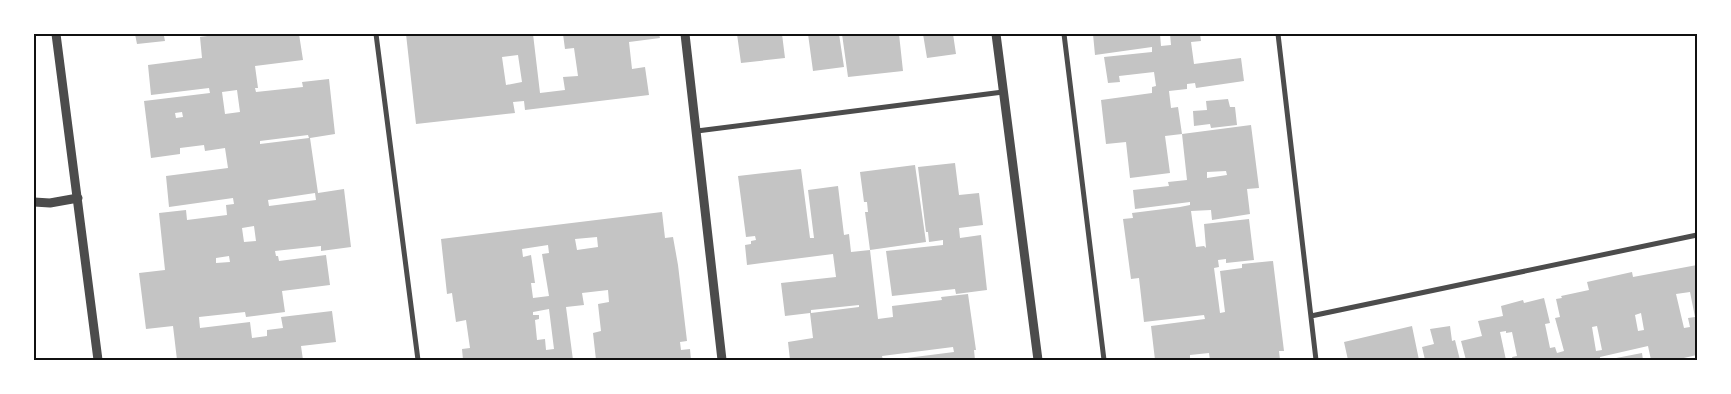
<svg xmlns="http://www.w3.org/2000/svg" width="1731" height="394" font-family="Spectral,serif">
	<rect width="100%" height="100%" fill="#fff"/>
	<path fill="#c4c4c4" fill-rule="evenodd" d="M135,34h40v1l-11,1 1,5 -28,3z
		M222,34h26l1,2 14,-2h36l4,26 -48,6 3,22h-3l1,4 47,-5 -1,-5 27,-3 6,55 -25,4 8,55 26,-4 7,58 -30,4v-5l-46,5 1,5h2l1,5 47,-6 4,30 -48,6 3,21 -39,5 -1,-5 -46,5 1,11 50,-6 2,16 15,-2v-6l16,-2 -2,-11 51,-6 4,31 -35,4 2,14h-126l-4,-34 -27,3 -7,-56 26,-3 -6,-57 27,-3 1,10 40,-5 -1,-10 8,-1 -1,-6 -64,9 -3,-31 62,-8 -3,-20 -20,3 -1,-6 -24,3v6l-29,4 -7,-57 66,-8 -1,-5 -58,7 -3,-30 54,-7 -2,-21zM237,90l3,22 -15,2 -3,-22zM182,112l1,5 -7,1 -1,-5zM308,135l1,3 -49,6v-3zM315,193l1,7 -47,6 -1,-6zM254,226l2,15 -12,1 -2,-14zM229,256l1,6 -14,1v-5z
		M406,34h127l7,59 25,-3 -2,-13 15,-1 -4,-28 -9,1 -2,-15h96l1,4 -31,4 3,27 13,-2 4,28 -124,15 -1,-9 -11,1 2,11 -99,11zM518,55l4,27 -16,3 -4,-28z
		M737,34h45l3,24 -44,5z
		M808,34h31l5,33 -31,4z
		M842,34h57l4,37 -55,6z
		M923,34h30l3,20 -29,4z
		M1093,34h67l1,12 10,-1 -1,-11h30l1,7 -10,1 3,22 47,-6 3,23 -48,7 -1,-5 -8,1v5l-18,2 2,17 7,-1 4,27 -17,2 5,37 -40,5 -4,-36 -20,2 -5,-44 51,-7v-6l4,-1 -2,-14 -35,4 1,6 -12,1 -4,-26 48,-5v-5l-57,8z
		M1228,99l2,8h5l2,18 -26,3 -1,-4 -16,2 -1,-15 14,-1 -1,-9z
		M1251,125l8,63 -12,1 3,25 -38,6 -1,-10 -20,1 2,15 3,21 8,-1 2,2 -2,-24 45,-5 5,41 -28,3v-4l-8,1 1,7 -5,1 6,45 5,-1 -5,-41 22,-3v-4l31,-3 11,90h-5l1,9h-70l-1,-7 -19,2v5h-35l-4,-34 54,-7 -1,-4 -60,7 -5,-44 -8,1 -8,-60 10,-1 -1,-5 48,-6 10,-2v-3l-55,7 -2,-19 36,-4 -1,-4 19,-2 -5,-46zM1226,171l1,4 -20,3v-6z
		M955,163l4,32 20,-2 4,32 -24,3 1,10 21,-3 6,55 -31,4 -1,-5 -63,7 -6,-45 57,-6v-5l-14,2 -1,-10h-2l-8,-65z
		M915,165l11,77 -56,8 -5,-38h3l-1,-10h-3l-4,-30z
		M801,169l9,69h4l-6,-48 30,-4 6,49 5,-1 2,18 19,-2 8,69 15,-2 -1,-11 50,-6 -1,-3 27,-3 8,56h-2l1,10h-76v-1l55,-7 -1,-5 -71,9 1,4h-93l-2,-18 25,-4 -3,-25 -25,3 -4,-33 55,-6 -3,-23 -86,11 -2,-20 6,-1v-3l5,-1 -1,-4 -9,1 -8,-61zM859,305v2l-48,6v-3z
		M662,212l3,26 8,-1 5,28 9,76 -7,1 1,8 9,-1 1,11h-95l-3,-27 8,-2 -3,-27 11,-2 -1,-12 -26,3 2,12 -18,2 7,53h-110l-1,-11 8,-1 -4,-28 -10,2 -4,-29 -5,1 -6,-55zM597,237l1,10 -21,3 -2,-11zM548,245l1,8 -7,1 7,42 -16,2 -2,-15h4l-4,-28 -8,2 -1,-8zM549,309l5,40 -8,1 -1,-11 -8,1 -2,-20 4,-1v-4h-6v-3z
		M1697,265v90l-22,5h-24l-3,-14 -48,11v3h-87l-1,-3 5,-1 -5,-24 -6,1v-2l-6,1 6,28h-40l-5,-19 21,-5 -4,-15 25,-5 -2,-10 22,-6 1,3 20,-5 6,25 -5,1 5,24 5,-1 2,6 7,-2 -9,-33 5,-1 -4,-18 6,-1 -1,-2 28,-6 -2,-8 45,-10 1,5zM1690,292l5,25 -7,1 2,9 -6,1 -8,-34zM1641,313l3,17 -6,1 -3,-16zM1597,326l5,24 -6,1 -4,-24z
		M1412,326l7,34h-71l-4,-18z
		M1450,326l2,15 3,-1 5,20h-35l-3,-13 12,-3 -4,-15z
		M1642,353l1,7h-32v-1z"/>
	<g fill="none" stroke-linecap="round" stroke-linejoin="round">
		<path stroke="#4c4c4c" stroke-width="5" d="M376,34l42,326
			M1064,34l40,326
			M1278,34l38,326
			M697,131l306,-39
			M1311,316l386,-81"/>
		<path stroke="#4c4c4c" stroke-width="9" d="M56,34l42,326
			M685,34l37,326
			M996,34l42,326
			M34,202l16,1 28,-5"/>
	</g>
	<rect width="1731" height="394" fill="none" stroke="#ffffff" stroke-width="70"/>
	<rect x="35" y="35" width="1661" height="324" fill="none" stroke="#111" stroke-width="2"/>
</svg>
